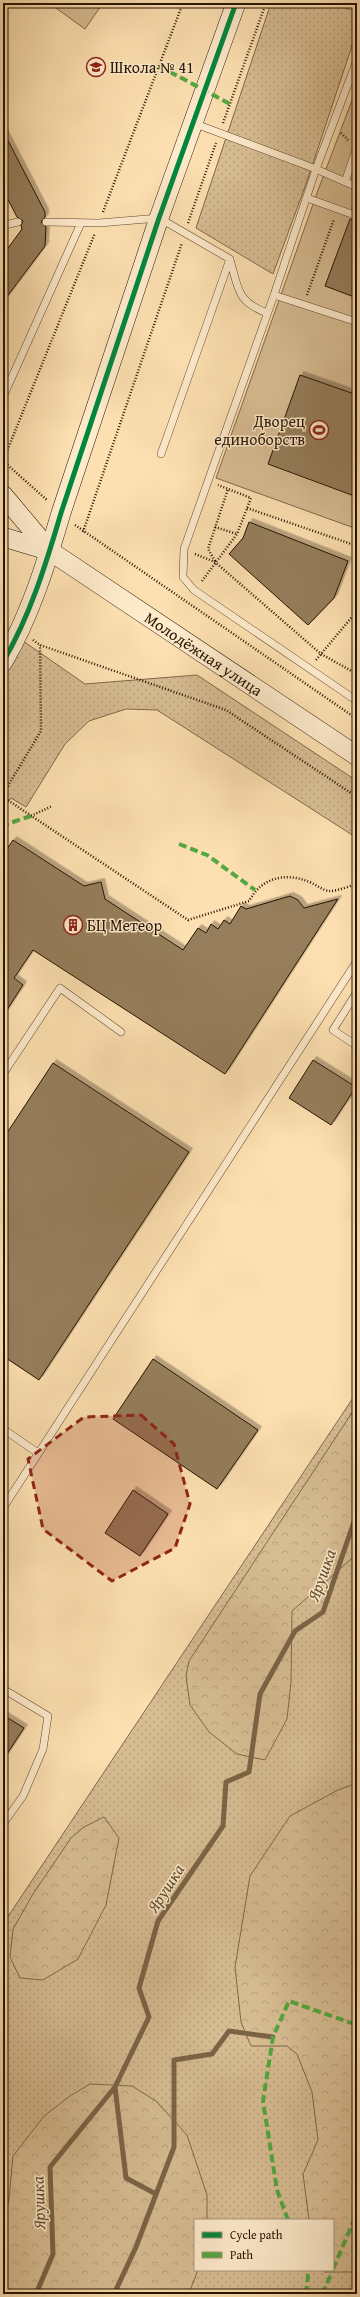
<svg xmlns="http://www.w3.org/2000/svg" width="360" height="2297" font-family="'Gentium Book Plus',serif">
	<defs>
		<pattern id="grass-dots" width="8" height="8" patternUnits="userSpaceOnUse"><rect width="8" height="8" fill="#d8bd93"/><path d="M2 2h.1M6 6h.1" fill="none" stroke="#b9a27d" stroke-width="1.8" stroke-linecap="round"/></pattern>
		<pattern id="forest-crowns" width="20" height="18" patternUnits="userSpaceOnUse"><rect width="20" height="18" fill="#d8bd93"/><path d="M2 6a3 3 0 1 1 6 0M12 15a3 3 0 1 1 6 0" fill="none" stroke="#b9a27d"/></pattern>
		<filter id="shadow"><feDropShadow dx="3.5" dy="-3.5" stdDeviation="0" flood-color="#0004"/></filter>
	</defs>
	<rect width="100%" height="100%" fill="#fde0b1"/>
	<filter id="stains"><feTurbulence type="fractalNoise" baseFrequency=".005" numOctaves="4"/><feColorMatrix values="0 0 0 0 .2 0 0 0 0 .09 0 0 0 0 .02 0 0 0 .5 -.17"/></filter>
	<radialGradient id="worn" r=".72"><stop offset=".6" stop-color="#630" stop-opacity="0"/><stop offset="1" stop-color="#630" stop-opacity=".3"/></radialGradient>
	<path fill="url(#grass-dots)" stroke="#7f684a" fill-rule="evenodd" d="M271,3h61l25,9v19l-51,153 -33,90 -77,-46z
		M3,627l82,57 112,-9 160,106v57l-200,-128 -31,-1 -37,12 -24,23 -39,63 -15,-9 -8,11z
		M357,1392v902h-354v-370zM195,2220h138v50h-138z"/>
	<path fill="url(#forest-crowns)" stroke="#7f684a" d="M357,1405v149l-65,57 -1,71 -4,37 -22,41 -28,-6 -28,-22 -19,-27 -4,-29 3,-15z
		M357,1783v489h-33v-2h9v-50h-24l-6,-46 15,-34 -6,-48 -15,-38 -10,-8h-36l-10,-24 -6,-55 15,-91 40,-60 48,-26z
		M104,1817l15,21 -13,67 -28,54 -35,21 -23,-2 -10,-21 3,-28 20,-35 38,-56 13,-11z
		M90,2084l42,2 24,15 31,34 20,60v25h-12v50h3l-7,18 -7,6h-181v-72l6,-23 4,-43 31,-40 26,-20z"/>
	<path fill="#d8bd93" stroke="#7f684a" d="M49,3h54l-18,26z
		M357,87v442l-141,-51 101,-285z"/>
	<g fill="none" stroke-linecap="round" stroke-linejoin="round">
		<path stroke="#7b6446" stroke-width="5" d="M115,2087l11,91 30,16
			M36,2294l17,-40 -3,-87 65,-80 34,-70 -10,-29 19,-67 65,-95 3,-44 23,-10 11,-78 35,-63 28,-19 34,-99
			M114,2294l22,-47 38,-100v-87l38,-6 17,-23 44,6"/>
	</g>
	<path fill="#967e5c" stroke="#261300" filter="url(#shadow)" d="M3,131l42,81v5l-4,5 5,5 -1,19 -42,56v-47l19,-26 -1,-3 2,-5 -6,-4 -14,-27z
		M350,219l7,2v77l-32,-12z
		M300,375l57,20v102l-89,-33z
		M249,522l99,39 -14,37 -26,27 -79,-71 14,-16z
		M13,840l71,46 17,-4 4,17 78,51 15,-22 8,5 5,-9 7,5 6,-9 6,4 11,-18 5,3 44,-13 8,4 6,8 34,-9 -113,175 -192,-124 -19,28 9,7 -20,31v-161z
		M313,1060l43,27 -25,38 -42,-27z
		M53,1063l136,89 -150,228 -36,-24v-217z
		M153,1359l105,71 -41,59 -104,-70z
		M133,1490l35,24 -28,42 -35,-23z
		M3,1715l21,13 -21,32z"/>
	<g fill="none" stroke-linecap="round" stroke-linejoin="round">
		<defs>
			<path id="lane" d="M357,60l-41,109 -42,126 83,27
				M193,123l123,46 41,18
				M345,182l12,-35
				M307,198l50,18
				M46,222l53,1 60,-5 71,41 -69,195
				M3,228l2,-3 13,-3
				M230,260c9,29 6,41 37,53
				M274,295l-90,254 -1,28 11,13 163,111
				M3,397l78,-174
				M357,992l-24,38 24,16
				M3,1074l57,-86 61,44
				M3,1429l35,24
				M3,1508l354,-547
				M3,1689l45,27 -5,33 -20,47 -20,28"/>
			<g id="secondary">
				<path id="s1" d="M3,495l47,56 307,205"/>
				<path d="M3,537l47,14"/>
				<path d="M3,662c27,-46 43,-98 58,-149l98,-295 77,-215"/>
			</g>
		</defs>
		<use href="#lane" stroke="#5c462c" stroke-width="8"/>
		<use href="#secondary" stroke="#261300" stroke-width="20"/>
		<path stroke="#261300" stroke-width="2.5" stroke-dasharray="1 2" stroke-linecap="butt" d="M341,3l16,6
			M353,49l4,-10
			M223,123l43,-120
			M341,133l8,8
			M103,212l80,-209
			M188,223l28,-80
			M307,295l27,-76
			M3,461l92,-228
			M3,461l44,39
			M247,508l110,38
			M75,525l282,194
			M215,527l22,7
			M83,532l99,-289
			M195,554l20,8 106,92 36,20
			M215,561l-7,-12 20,-60
			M202,581l35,-47 14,-36 -33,-13
			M33,640l7,5 186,65 131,87
			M316,660l41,-49
			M3,794l38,-63 -1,-86
			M3,797l185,123 61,-19c12,-22 34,-29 58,-20 7,2 16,10 23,10 8,0 19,-5 27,-7
			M31,816l21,-10"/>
		<use href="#lane" stroke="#feebcc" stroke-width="7"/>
		<use href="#secondary" stroke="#feebcc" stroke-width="19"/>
		<path stroke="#53a840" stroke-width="4" stroke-dasharray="8 4" stroke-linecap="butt" d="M159,66l71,38
			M3,829l4,-5 24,-8
			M179,844l28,11 48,35
			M288,2220l-11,-30 -14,-89 10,-64 16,-36 68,24
			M333,2269l24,-56
			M306,2294l2,-18 -2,-6
			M322,2294l11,-24"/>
		<defs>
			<path id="cycleway" d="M3,662c27,-46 43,-98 58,-149l98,-295 77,-215"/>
		</defs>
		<use href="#cycleway" stroke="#feebcc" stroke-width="8"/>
		<use href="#cycleway" stroke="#00873e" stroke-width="5"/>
	</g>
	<path fill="#8f2418" fill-opacity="0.2" stroke="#8f2418" stroke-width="3" stroke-dasharray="8 5" stroke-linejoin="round" d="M141,1415l33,29 16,60 -15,44 -63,33 -69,-52 -15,-70 56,-42z"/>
	<defs>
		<symbol id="school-ring" viewBox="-11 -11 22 22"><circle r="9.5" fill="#feebcc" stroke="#8f2418" stroke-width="1.5"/><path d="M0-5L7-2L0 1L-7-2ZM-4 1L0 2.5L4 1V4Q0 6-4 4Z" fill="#8f2418"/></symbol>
		<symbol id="stadium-ring" viewBox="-11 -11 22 22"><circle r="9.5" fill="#feebcc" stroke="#8f2418" stroke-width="1.5"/><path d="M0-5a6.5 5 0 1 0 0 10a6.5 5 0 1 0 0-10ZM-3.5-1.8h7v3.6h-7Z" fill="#8f2418"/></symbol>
		<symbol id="building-ring" viewBox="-11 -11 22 22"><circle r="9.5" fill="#feebcc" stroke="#8f2418" stroke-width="1.5"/><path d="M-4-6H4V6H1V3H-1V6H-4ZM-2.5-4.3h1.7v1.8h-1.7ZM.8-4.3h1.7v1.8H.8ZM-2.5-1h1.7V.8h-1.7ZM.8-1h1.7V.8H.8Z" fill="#8f2418"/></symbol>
	</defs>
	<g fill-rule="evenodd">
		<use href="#school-ring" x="85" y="56" width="22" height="22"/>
		<use href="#stadium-ring" x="308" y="419" width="22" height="22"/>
		<use href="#building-ring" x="62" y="914" width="22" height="22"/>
	</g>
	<g text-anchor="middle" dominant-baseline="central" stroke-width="3" stroke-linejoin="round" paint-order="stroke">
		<g font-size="16" fill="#261300" stroke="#feebcc" text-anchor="start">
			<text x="110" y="67">Школа № 41</text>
			<text x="305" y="421" text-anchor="end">Дворец<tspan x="305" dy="18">единоборств</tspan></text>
			<text x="87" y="925">БЦ Метеор</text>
		</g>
		<g font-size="16" fill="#261300" stroke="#feebcc">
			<text stroke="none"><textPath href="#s1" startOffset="258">Молодёжная улица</textPath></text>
		</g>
		<g font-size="17" font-style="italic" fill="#665035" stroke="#feebcc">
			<text transform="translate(321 1575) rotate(-70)">Ярушка</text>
			<text transform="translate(165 1888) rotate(-57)">Ярушка</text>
			<text transform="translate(38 2203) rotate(-92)">Ярушка</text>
		</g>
	</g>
	<rect width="360" height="2297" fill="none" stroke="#fde0b1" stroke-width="16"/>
	<rect x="4" y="4" width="352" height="2289" fill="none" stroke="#261300" stroke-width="2"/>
	<rect x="8" y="8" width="344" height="2281" fill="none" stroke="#261300"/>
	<rect x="194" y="2219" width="140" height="52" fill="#feebcc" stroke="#a8957a"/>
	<rect x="202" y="2232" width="20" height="6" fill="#00873e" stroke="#a8957a"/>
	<text x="230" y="2239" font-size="12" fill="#261300">Cycle path</text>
	<rect x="202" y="2252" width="20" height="6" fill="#53a840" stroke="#a8957a"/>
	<text x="230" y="2259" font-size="12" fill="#261300">Path</text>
	<rect width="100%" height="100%" filter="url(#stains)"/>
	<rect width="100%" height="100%" fill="url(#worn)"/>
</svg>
